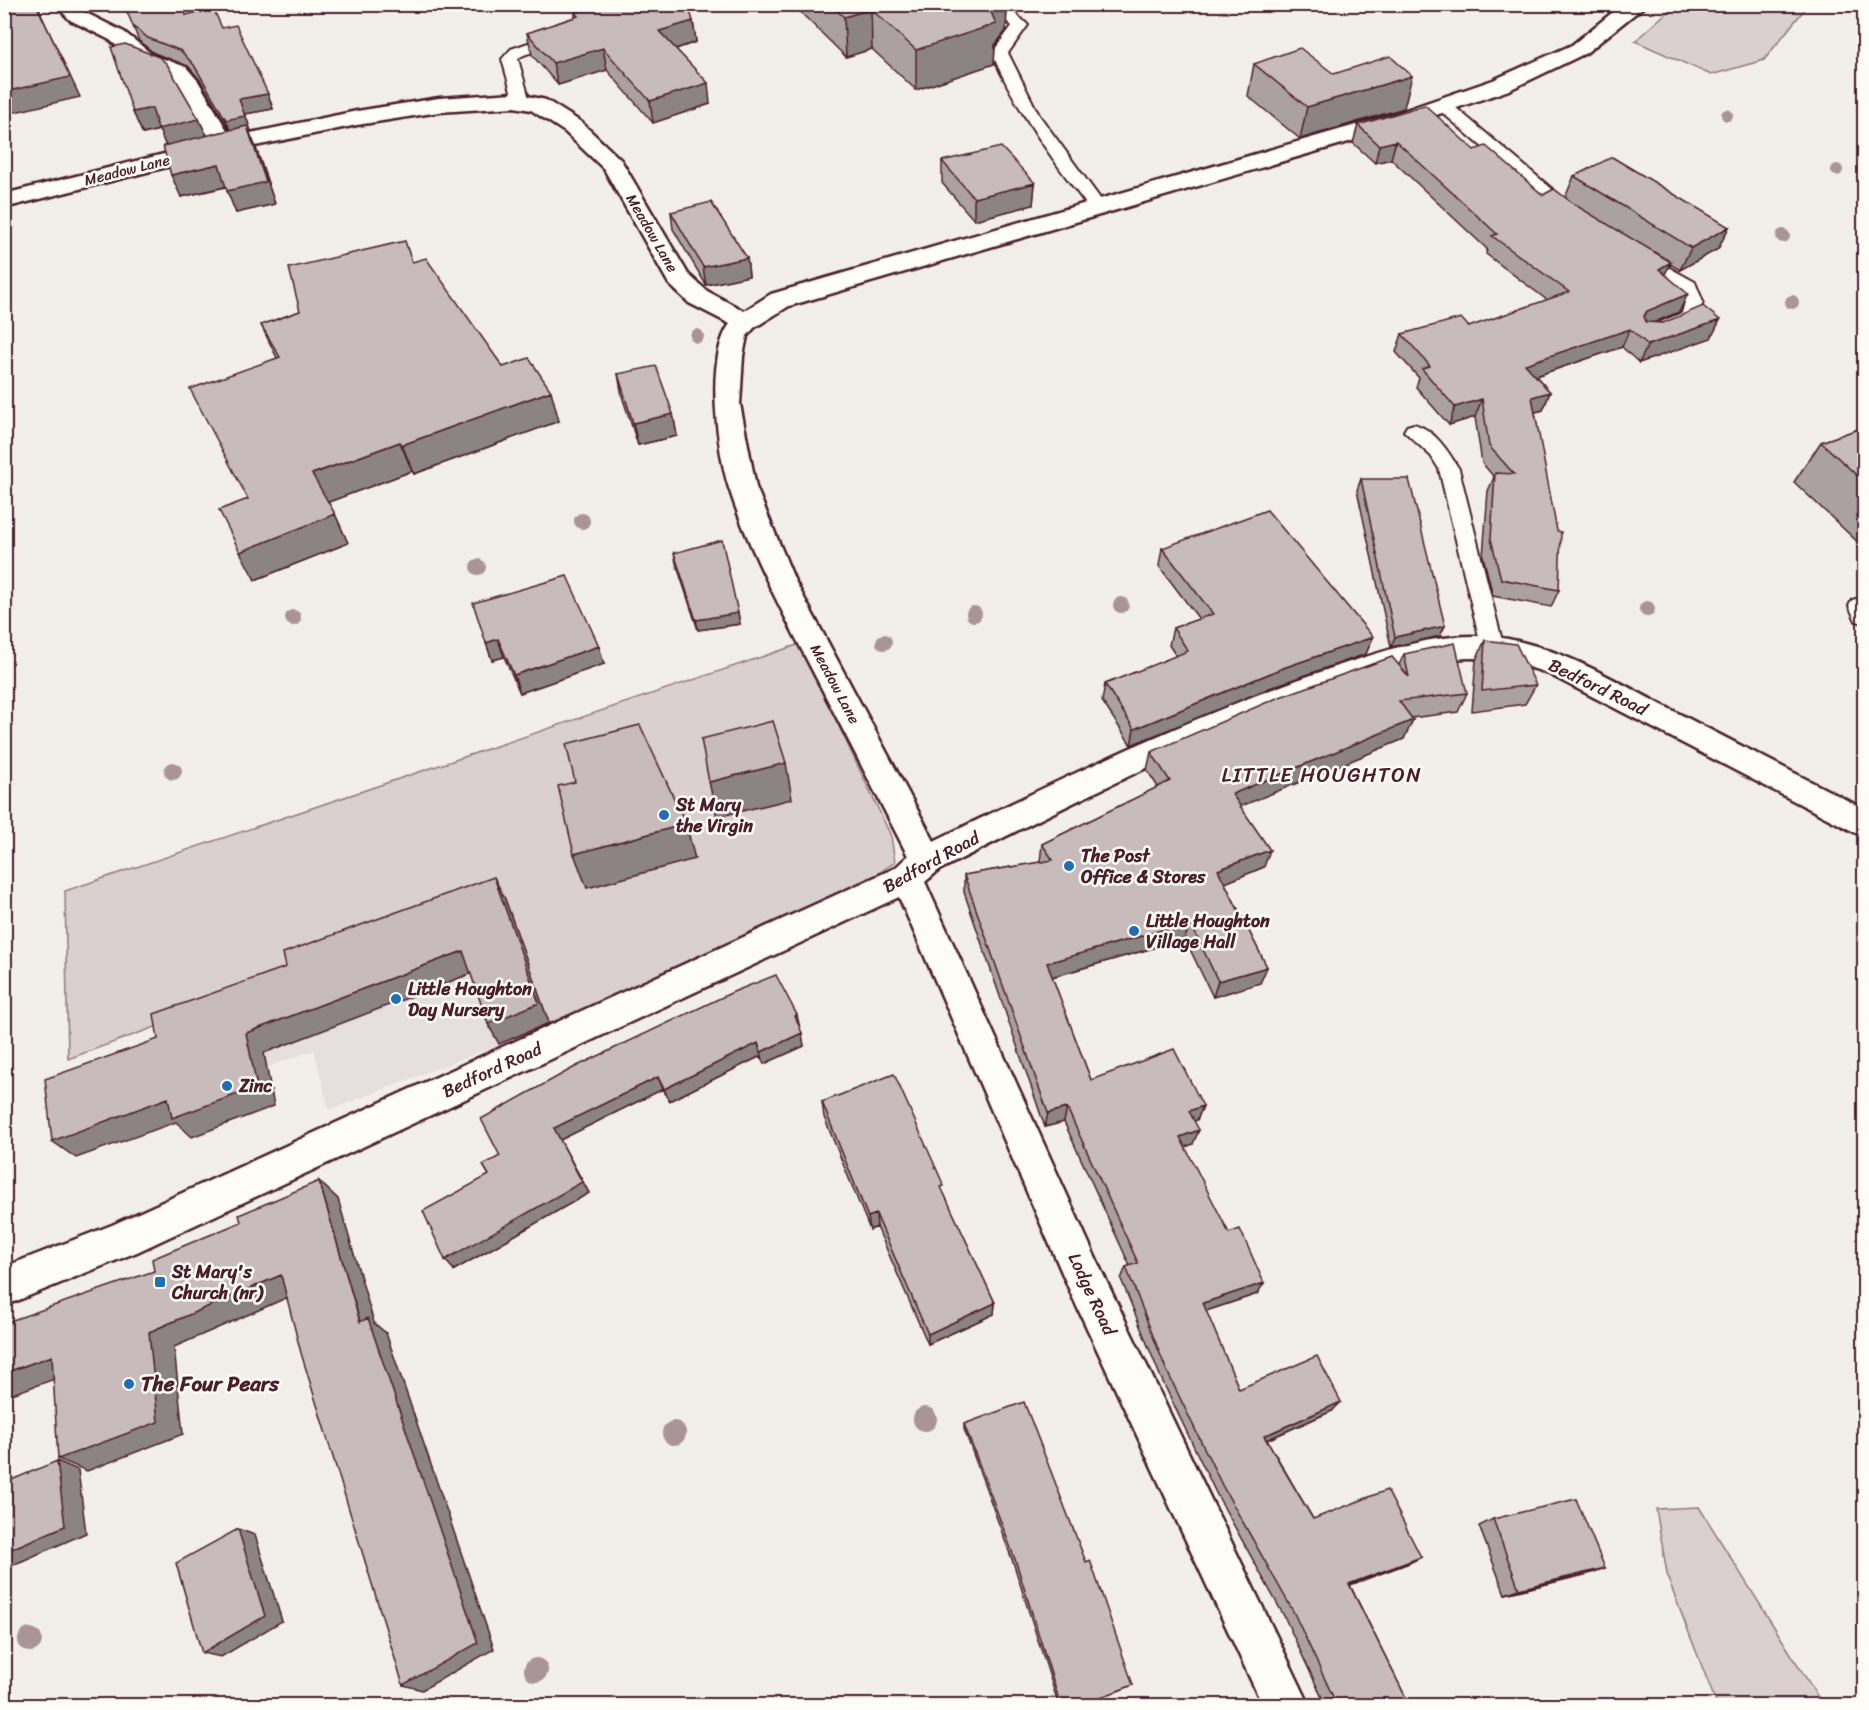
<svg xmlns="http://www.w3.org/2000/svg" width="1869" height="1710" font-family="Sriracha,sans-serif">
	<rect width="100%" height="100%" fill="#f2efeb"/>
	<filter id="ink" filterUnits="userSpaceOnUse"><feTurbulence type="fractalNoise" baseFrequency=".0167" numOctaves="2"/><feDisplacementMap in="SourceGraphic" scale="12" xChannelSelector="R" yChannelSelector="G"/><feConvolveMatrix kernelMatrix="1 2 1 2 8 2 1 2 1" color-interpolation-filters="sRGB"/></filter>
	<g filter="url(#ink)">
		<path fill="#e5dfdd" d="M505,899l45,126 -221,85 -15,-60 -47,17 -14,-61z"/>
		<path fill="#d9d0cf" stroke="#92787d" stroke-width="1.5" d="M1675,5v-1l133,1 -44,55 -53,15 -76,-34z
			M800,644l91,192 4,26 -37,25 -308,138 -45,-126 -437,160 -3,-168z
			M1699,1507l124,198h-106l-49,-126 -12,-70z"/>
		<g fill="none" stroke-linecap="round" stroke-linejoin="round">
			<defs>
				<path id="service" d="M987,4h17l24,21 -20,28 31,62 68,93 -3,4h-12c-38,-51 -75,-100 -100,-159l20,-27z
					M534,41l8,5c-6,8 -18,6 -24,13l12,43 -8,5 -8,-5 -12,-43 9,-10z
					M1443,100l6,2 128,108 3,4 -3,4h-12l-128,-110 -2,-3z
					M1639,251l56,31 8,20 -7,18 -23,10h-12l-3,-4 3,-4 21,-9 3,-11 -4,-13 -48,-29 -3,-4 3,-4z
					M1414,424c21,6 34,27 45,45l45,180 -3,6 -8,2 -8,-2 -3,-6 -43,-180 -8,-13 -27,-25 3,-5z
					M1860,598l4,1v24l-8,-2 -7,-15 3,-6z"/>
				<path id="minor" d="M55,4h22l7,8 40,20 29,23 33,12 12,14 33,56 126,-26 82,-13 75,-5 32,7 35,22 40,38 67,114 19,17 37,20 27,-17 623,-180 99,-34 79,-35 51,-41h24l-61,49 -77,37 -99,34 -621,182 -35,22 -7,8 -4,20 -3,48 16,83 38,92 140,262c130,-63 258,-126 395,-172 58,-19 117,-41 179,-30 57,11 106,41 158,68 66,34 132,68 198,102v28l-317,-164c-29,-10 -62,-18 -93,-14 -47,5 -92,22 -135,38 -132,46 -256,111 -380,173l-14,12 176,388 209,436h-47l-190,-408 -174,-401 -762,355 -133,54v-39l108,-42 783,-357 13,-12c-34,-66 -68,-132 -102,-198 -28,-55 -58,-111 -77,-170 -12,-37 -24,-131 1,-164l-41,-21 -20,-19 -65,-115 -39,-37 -34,-22 -17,-3 -75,5 -82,13 -131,27 -222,56v-14l208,-52 -34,-58 -8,-7 -33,-12 -27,-25 -40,-20z"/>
			</defs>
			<use href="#service" stroke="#4a1f2b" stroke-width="4"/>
			<use href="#minor" stroke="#4a1f2b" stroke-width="5"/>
			<use href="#service" fill="#fdfcf7" fill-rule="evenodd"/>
			<use href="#minor" fill="#fdfcf7" fill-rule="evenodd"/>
		</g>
		<g fill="#a99598">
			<circle cx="1727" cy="115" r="6"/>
			<circle cx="1837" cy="170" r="6"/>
			<circle cx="1783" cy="236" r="7"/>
			<circle cx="1792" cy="302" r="7"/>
			<circle cx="697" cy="336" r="7"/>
			<circle cx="582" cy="521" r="8"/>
			<circle cx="478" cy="567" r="8"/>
			<circle cx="1121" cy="605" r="8"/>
			<circle cx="1647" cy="609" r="8"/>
			<circle cx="974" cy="614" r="8"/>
			<circle cx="293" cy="618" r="8"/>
			<circle cx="884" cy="642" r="8"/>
			<circle cx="173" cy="771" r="9"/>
			<circle cx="925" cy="1419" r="12"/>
			<circle cx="674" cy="1433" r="12"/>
			<circle cx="30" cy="1640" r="12"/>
			<circle cx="536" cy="1670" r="12"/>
		</g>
		<path fill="#aca1a1" stroke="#4a1f2b" stroke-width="1.5" d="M792,4h215l-1,27 -11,14 -1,19 -78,26 -44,-41 -26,8z
			M575,12l118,9 3,21 -20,7 34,55 -57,19 -46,-53 -49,15 -26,-30 -5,-22 48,-16z
			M186,15l36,13 46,66 5,15 -28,5 6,17h-2l7,17 19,56 -39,9 -10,-26 -45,10 -15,-52 -7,-15 -16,4 -10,-22 66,7 7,17 24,-6 -30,-50 -12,-14 -34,-13 -15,-12 -6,-15z
			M1254,64l80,10 70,34 -104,31 -52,-43z
			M1358,125l116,25 69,45 22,3 9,-22 155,51 -11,22 -38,21 -10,-6 -5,10 14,38 -26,11h10l57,-3 -9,18 -72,25 -17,-16 -86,29 14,16 -7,18 -8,2 24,178 -8,17 -58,-11 -10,-40 5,-65 6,-14 -12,-14 -7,-46 -26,8 -33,-38 3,-9 -23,-26 6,-18 67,-7 78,-27 -61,-46 1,-5 -96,-90 -16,4 -22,-20z
			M942,161l93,22 -2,22 -59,15 -32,-37z
			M671,212l76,46 2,18 -43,9 -33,-56z
			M412,262l91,105 56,54 -145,53 -2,-3 -84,31 7,12 13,29 -93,37 -7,-81 29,-141 -16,-33 39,-14z
			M618,374l55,40 4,22 -39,9 -16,-49z
			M1864,427v121l-70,-66 27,-40z
			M1361,479l79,157 -49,11 -34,-157z
			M1162,548l211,89 -7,17 -89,31 -146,60 -29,-44 3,-17 71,-28 -7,-11 4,-17 26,-9 -40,-53z
			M674,553l64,60 2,11 -42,6 -22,-67z
			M1485,640l51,45 -11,19 -53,7 4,-51z
			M486,643l118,21 -84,29 -16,-36 -12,3z
			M1404,654l63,39 -9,19 -47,6 -7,21 -164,67 24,61 -39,16 42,84 -7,16 -47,14 -28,-58 -133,38 39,103 112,26 -6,14 -3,1 -1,23 -8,3 72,147 -51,17 33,78 93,22 -65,29 46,79 108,38 -12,6 -59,22 60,121h-76l-1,-2 -7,2 -42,-90 -68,-123 -55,-115 -40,-99 5,-12 4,-1 -66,-144 -19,5 -81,-235v-17l76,-13 2,-18 116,-57 -11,-17 4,-18 248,-87z
			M797,1015l7,31 -40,18 -3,-8 -92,45 -6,-12 -103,51 29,53 -135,77 35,-95 -6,-10z
			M822,1102l122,92 51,109 -1,11 -66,30 -51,-117 -7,3 -46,-113z
			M964,1424l169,261 -53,21h-21l-45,-141 -50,-136z
			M1493,1519l112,49 -17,6 -83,20 -26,-68z"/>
		<path fill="#8c8383" stroke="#4a1f2b" stroke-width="1.5" d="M36,4h2l5,15 37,78 -69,16 -7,-13v-8z
			M997,4h10l-1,27 -11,14 -1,19 -78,26v-40l75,-38z
			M871,9l1,40 -26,8 -2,-40z
			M693,21l3,21 -33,11 -4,-22z
			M603,48l4,22 -49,15 -5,-22z
			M1412,76l-8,32 -104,31 7,-32z
			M708,83l2,21 -57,19 -3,-22z
			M268,94l5,15 -28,5 6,17h-2l7,17 19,56 -39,9 -9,-22 5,-57 -6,-14 13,-21z
			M152,108l47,11 10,22 -41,10 -9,-21 -16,4 -10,-22z
			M1396,141l-5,18 -16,4 4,-18z
			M219,164l9,22 -47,11 -10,-22z
			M1035,183l-2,22 -59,15v-22z
			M1729,227l-11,22 -38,21 11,-22z
			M747,258l2,18 -43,9 -3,-18z
			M1671,262l-9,18 -3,-11z
			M1688,294l-9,18 -41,17 9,-18z
			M1720,320l-9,18 -72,25 9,-18z
			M1630,329l-8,18 -104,35 7,-18z
			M551,391l8,30 -145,53 -12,-29z
			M1550,392l-7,18 -19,5 8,-18z
			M1482,399l-7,18 -26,8 6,-18z
			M673,414l4,22 -39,9 -5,-22z
			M400,442l12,29 -86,32 -14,-29z
			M335,514l13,29 -93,37 -15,-28z
			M738,613l2,11 -42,6 -2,-10z
			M1445,626l-5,10 -49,11 4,-10z
			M1373,637l-7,17 -89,31 -146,60 3,-16 149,-61z
			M498,639l6,18 -12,3 -6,-17z
			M599,646l5,18 -84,29 -6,-18z
			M1413,720l-9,19 -177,73 5,-18z
			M786,763l6,36 -75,18 -8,-35z
			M686,824l9,35 -108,29 -13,-34z
			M1270,850l-6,17 -51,21 5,-18z
			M494,877l11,22 44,124 -50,21 -11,-20z
			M1190,922l-5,17 -141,40 3,-16z
			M463,951l12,21 -211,81 10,53 -82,31 -16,-15 -100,36 -24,-17 194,-108z
			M1267,967l-7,16 -47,14 5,-16z
			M802,1033l2,13 -40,18 -3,-12z
			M758,1043l3,13 -92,45 -5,-12z
			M658,1077l5,12 -103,51 29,53 -135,77 -9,-10 109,-132z
			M1203,1106l-6,14 -14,5 6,-14z
			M1067,1108l-3,14 -19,5 3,-14z
			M1199,1130l-6,14 -18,7 5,-14z
			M319,1181l19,18 36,124 12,10 108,316 -72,41 -19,-5 -43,-363z
			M876,1214l1,13 -7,3 -2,-13z
			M281,1275l21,16 -128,56 9,87 -96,37 -29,-12 91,-127z
			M1264,1283l-7,11 -60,20 6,-11z
			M995,1303l-1,11 -66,30v-10z
			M52,1356l28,14 -76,27v-24z
			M1341,1402l-9,9 -75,33 7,-8z
			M57,1461l21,9 8,63 -82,36v-17z
			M238,1529l17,6 27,86 -61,36 -19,-4z
			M1421,1557l-12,6 -70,26 10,-5z
			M1605,1568l-17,6 -83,20 14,-5z"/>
		<path fill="#c8bbbb" stroke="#4a1f2b" stroke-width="1.5" d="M4,4h32l34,73 -66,15z
			M124,4h57l5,11 27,-7 9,20 14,-3 32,69 -29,5 6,17 -19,4 -32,-55 -13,-14 -33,-13 -15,-12z
			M599,4h89l5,17 -34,10 49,52 -58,18 -47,-53 -50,15 -26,-30 51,-17 -3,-4z
			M830,4h167l-6,8 5,12 -80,26 -45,-41 -27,8z
			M125,44l34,13 8,7 32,55 -41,10 -6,-21 -19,4 -22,-65z
			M1300,48l34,26 56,-18 22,20 -105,31 -53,-43z
			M1425,105l49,45 12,-4 57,49 11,-6 21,16 96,57 -12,7 29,25 -41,17 -3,5 2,6 17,1 40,-17 17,14 -72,25 -18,-16 -105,35 25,28 -18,5 25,134 4,1 -2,58 -58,-11 -10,-40 4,-66 19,1 -25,-28 -7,-47 -27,8 -33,-38 8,-3 -28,-32 59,-16 8,9 100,-35 -77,-56 5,-2 -101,-93 -17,4 -21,-20z
			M247,126l19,56 -39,9 -8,-27 -48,11 -8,-29z
			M1001,147l34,36 -61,15 -32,-37z
			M1612,157l117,70 -38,21 -117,-72z
			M711,202l36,56 -44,9 -32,-55z
			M405,241l7,21 14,-4 77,109 26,-9 22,33 -149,54 -2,-3 -88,32 23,40 -95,38 -21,-42 29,-11 -58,-110 90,-32 -19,-32 39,-14 -11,-43z
			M656,366l17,48 -40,9 -15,-49z
			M1864,427v55l-43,-40z
			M1361,479h48l36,147 -50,11z
			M1267,510l106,127 -90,31 -149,61 -29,-45 83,-33 -15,-23 40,-14 -51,-66z
			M722,540l16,73 -42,7 -22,-67z
			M567,576l32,70 -85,29 -16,-36 -12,4 -13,-40z
			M1485,640l31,4 20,41 -54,6z
			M1455,643l12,50 -68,8 14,19 -181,74 38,56 -52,20 49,97 -49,14 -28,-59 -143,41 44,117 83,-31 29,57 -14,5 10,19 -19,7 49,96 11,-4 24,54 -61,20 36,86 78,-33 24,46 -77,34 49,83 74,-29 34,67 -72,27 61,122h-65l-2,-6 -7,3 -43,-92 -71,-126 -56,-116 -40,-102 12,-4 -71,-155 -19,5 -84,-238 89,-15 -11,-16 128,-63 -19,-29 126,-54 115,-41 17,20 -5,-23z
			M773,721l13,42 -77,19 -8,-43z
			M640,725l46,99 -112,30 -16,-68 17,-4 -9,-38z
			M494,877l45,126 -51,21 -25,-73 -217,82 11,54 -85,31 -4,-20 -116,43 -7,-62 113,-40 -4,-25 132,-47 -3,-14z
			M776,975l21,40 -2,1 7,17 -41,19 -3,-9 -94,46 -6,-12 -104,51 28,54 -137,78 -22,-49 66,-36 -6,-10 17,-9 -19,-37 94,-52 158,-75z
			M894,1074l50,112 -3,1 54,116 -67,31 -52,-120 -8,3 -46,-115z
			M319,1181l41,141 8,-4 110,325 -75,42 -102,-332 -20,-78 -132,57 9,90 -100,37 -6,-103 -48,17v-50l150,-52 -2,-12 89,-37 -2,-7z
			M1024,1402l62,160 4,-2 43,125 -55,21h-17l-45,-144 -52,-138z
			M57,1461l8,65 -61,26v-69z
			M1576,1499l29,69 -86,21 -26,-70z
			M238,1529l27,87 -63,37 -26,-90z"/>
	</g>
	<g fill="#1f6fb2" stroke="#fdfcf7" stroke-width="2">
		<circle cx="664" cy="815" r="6"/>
		<circle cx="1069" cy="866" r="6"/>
		<circle cx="1134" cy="931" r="6"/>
		<circle cx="396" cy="999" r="6"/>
		<circle cx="227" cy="1086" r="6"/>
		<rect x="154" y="1276" width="12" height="12" rx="3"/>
		<circle cx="129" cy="1384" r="6"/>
	</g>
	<g text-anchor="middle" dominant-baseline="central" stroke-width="5" stroke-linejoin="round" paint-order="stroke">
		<g font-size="15" fill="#4a1f2b" stroke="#fdfcf7">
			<text transform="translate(127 170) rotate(-14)">Meadow Lane</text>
			<text transform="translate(652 233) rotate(60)">Meadow Lane</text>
			<text transform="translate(835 684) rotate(62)">Meadow Lane</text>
		</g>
		<g font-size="18" fill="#4a1f2b" stroke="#fdfcf7">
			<text transform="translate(1598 687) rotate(26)">Bedford Road</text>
			<text transform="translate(931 862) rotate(-29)">Bedford Road</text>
			<text transform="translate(492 1070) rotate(-25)">Bedford Road</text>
			<text transform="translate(1092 1294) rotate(65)">Lodge Road</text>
		</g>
		<g font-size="18" font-weight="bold" fill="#4a1f2b" stroke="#fdfcf7" text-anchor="start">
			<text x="676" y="805">St Mary<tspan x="676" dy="21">the Virgin</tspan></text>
			<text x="1081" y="856">The Post<tspan x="1081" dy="21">Office &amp; Stores</tspan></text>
			<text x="1146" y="921">Little Houghton<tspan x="1146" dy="21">Village Hall</tspan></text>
			<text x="408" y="989">Little Houghton<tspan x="408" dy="21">Day Nursery</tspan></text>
			<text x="239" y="1086">Zinc</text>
			<text x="172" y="1272">St Mary's<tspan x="172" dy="21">Church (nr)</tspan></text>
		</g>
		<g font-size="21" letter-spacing="1.5" fill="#4a1f2b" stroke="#fdfcf7">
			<text x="1322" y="775">LITTLE HOUGHTON</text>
		</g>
		<g font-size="21" font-weight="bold" fill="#4a1f2b" stroke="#fdfcf7" text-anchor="start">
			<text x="141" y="1384">The Four Pears</text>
		</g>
	</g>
	<rect width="1869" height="1710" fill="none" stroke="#fdfcf7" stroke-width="24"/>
	<rect x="12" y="12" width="1845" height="1686" fill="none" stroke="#4a1f2b" stroke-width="2" filter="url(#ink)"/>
</svg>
